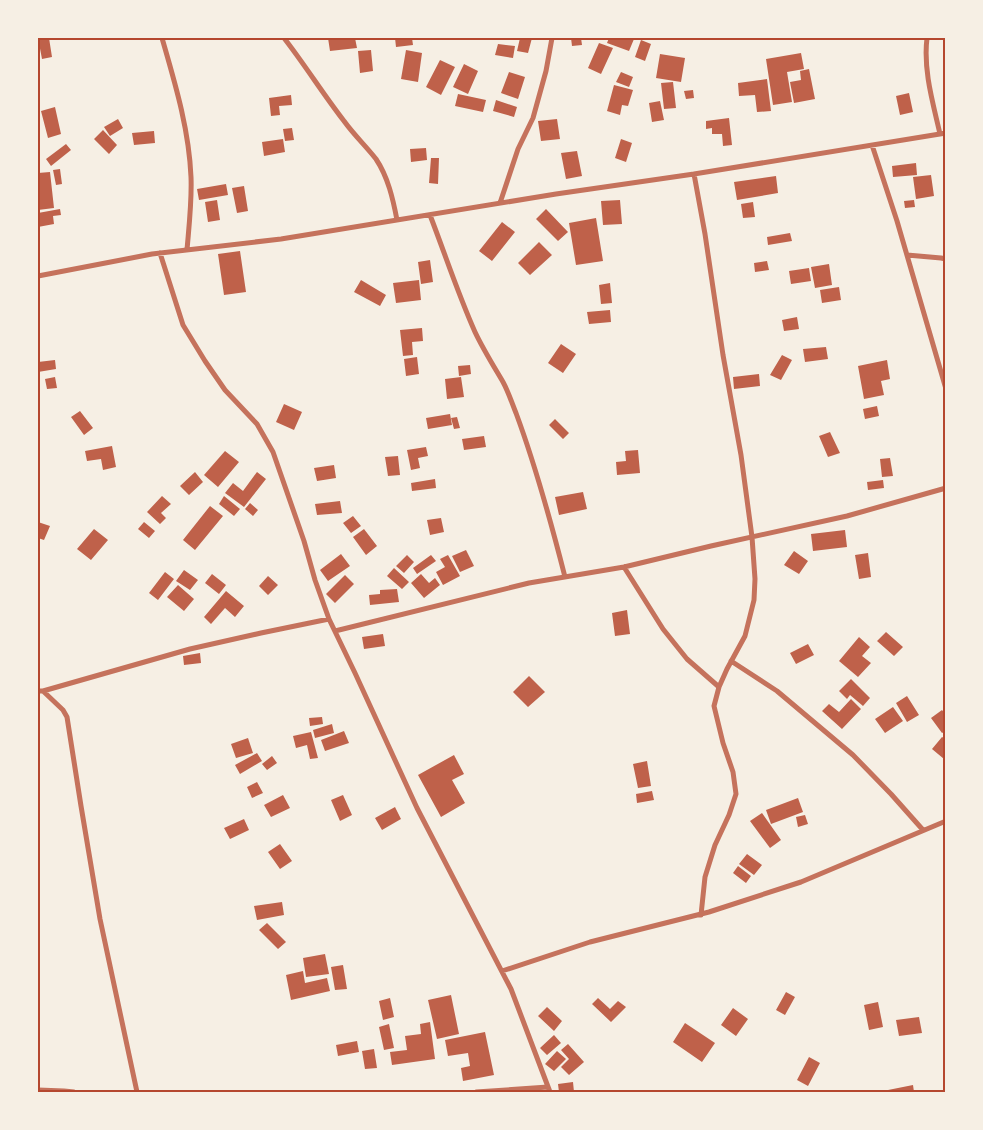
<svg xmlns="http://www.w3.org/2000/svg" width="983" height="1130" font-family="Signika,sans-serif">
	<rect width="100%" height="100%" fill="#f6efe4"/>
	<path fill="#bf614a" d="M38,38h11l3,19 -10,2z
		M328,38h27l2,10 -27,3z
		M395,38h17l1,7 -17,2z
		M520,38h12l-4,15 -11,-2z
		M571,38h10l1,7 -10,1z
		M609,38h22l3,1 -5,12 -22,-8z
		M641,40l10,4 -6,17 -10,-4z
		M599,43l14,5 -12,26 -13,-6z
		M498,44l17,2 -2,12 -18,-3z
		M371,50l2,21 -13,2 -2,-22z
		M406,50l16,3 -4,29 -17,-3z
		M801,53l3,16 -17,3 5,30 -19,3 -7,-46z
		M660,54l25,4 -4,24 -25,-4z
		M440,60l15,7 -14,28 -15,-8z
		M464,64l14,7 -10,23 -15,-7z
		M809,69l6,30 -21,4 -4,-21 11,-2 -1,-9z
		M509,72l16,5 -7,22 -17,-6z
		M621,72l12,5 -4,10 -13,-5z
		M767,79l4,32 -14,1 -2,-17 -16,1 -1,-13z
		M673,82l3,26 -12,1 -3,-26z
		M614,85l19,5 -5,16 -6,-1 -2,10 -13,-4z
		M693,90l1,8 -8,1 -2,-8z
		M909,93l4,19 -13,3 -4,-19z
		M458,94l28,6 -3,12 -28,-6z
		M291,95l1,10 -13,1 1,9 -9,1 -2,-18z
		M496,100l21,7 -3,10 -21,-6z
		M660,101l4,19 -12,2 -3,-19z
		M55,107l6,27 -13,4 -7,-27z
		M729,118l3,27 -9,1 -1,-12h-10v-6l-6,1v-8z
		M118,119l5,9 -13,8 -6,-9z
		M557,119l3,20 -19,2 -3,-20z
		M292,128l2,12 -9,1 -2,-12z
		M103,130l14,15 -8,9 -15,-15z
		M154,131l1,12 -21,2 -2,-12z
		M283,139l2,13 -21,4 -2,-14z
		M621,139l11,4 -6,19 -11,-4z
		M66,144l5,6 -20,16 -5,-7z
		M426,148l1,12 -16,2 -1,-13z
		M577,151l5,25 -16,3 -5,-26z
		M431,158h8l-1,26 -9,-1z
		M916,163l1,12 -24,2 -1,-11z
		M60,169l2,15 -6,1 -3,-15z
		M50,172l4,36 -16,2v-37z
		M931,175l3,21 -18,3 -3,-22z
		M776,176l2,17 -41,7 -3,-18z
		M226,184l2,11 -29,5 -2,-11z
		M244,186l4,25 -11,2 -5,-25z
		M217,200l3,20 -12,2 -3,-20z
		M620,200l2,24 -19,1 -2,-24z
		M914,200l1,7 -10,1 -1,-7z
		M753,202l2,15 -12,1 -2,-14z
		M60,209l1,6 -8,1 1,8 -16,3v-14z
		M546,209l22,23 -10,9 -22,-22z
		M596,218l7,43 -27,4 -7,-42z
		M502,222l13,10 -23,29 -13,-10z
		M790,233l2,8 -24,4 -1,-8z
		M539,242l13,13 -22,20 -12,-12z
		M240,251l6,41 -22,3 -6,-41z
		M430,260l3,22 -12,2 -3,-22z
		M767,261l2,9 -14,2 -1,-9z
		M829,264l3,21 -17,3 -4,-21z
		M809,268l2,13 -20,3 -2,-13z
		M361,280l25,15 -6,11 -26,-14z
		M419,280l2,20 -25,3 -3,-20z
		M610,283l2,20 -11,1 -2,-19z
		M839,287l2,13 -19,3 -2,-13z
		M610,310l1,12 -22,2 -2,-12z
		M797,317l2,12 -15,2 -2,-11z
		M422,328l1,13 -11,1 1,13 -10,1 -3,-26z
		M561,344l15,10 -13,19 -15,-10z
		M826,347l2,12 -23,3 -2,-13z
		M782,355l10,5 -11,20 -11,-5z
		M417,357l2,17 -13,2 -2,-17z
		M55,360l1,9 -18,3v-10z
		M887,360l3,19 -9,2 3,14 -20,4 -6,-33z
		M470,365l1,9 -12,2 -1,-10z
		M759,374l1,12 -26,3 -1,-12z
		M55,377l2,11 -10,1 -2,-10z
		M461,377l3,20 -17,2 -2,-20z
		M284,404l18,8 -8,18 -18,-8z
		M877,406l2,10 -14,3 -2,-10z
		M80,411l13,17 -9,7 -13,-18z
		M450,414l2,11 -24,4 -2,-11z
		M457,417l3,11 -6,1 -3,-11z
		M555,419l14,14 -6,6 -14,-14z
		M830,432l10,21 -12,4 -9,-21z
		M484,436l2,11 -22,3 -2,-11z
		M112,446l4,21 -13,3 -2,-11 -14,2 -2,-10z
		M426,447l2,9 -10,2 2,10 -9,2 -4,-20z
		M638,450l2,23 -23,2 -1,-13 10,-1 -1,-10z
		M225,451l14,11 -21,25 -14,-12z
		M398,456l2,19 -12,1 -3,-19z
		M890,458l3,18 -11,1 -2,-18z
		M334,465l2,13 -19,3 -3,-13z
		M195,472l8,10 -14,13 -9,-9z
		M257,472l9,7 -22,28 -19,-14 8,-10 10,8z
		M435,479l1,9 -24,3 -1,-8z
		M883,480l1,8 -16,2 -1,-8z
		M583,492l4,17 -28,6 -4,-18z
		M162,496l9,8 -10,9 5,5 -6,6 -13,-12z
		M224,496l16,13 -6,7 -15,-12z
		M340,501l2,12 -25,2 -2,-11z
		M250,503l8,7 -5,6 -8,-7z
		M210,506l13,10 -28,34 -12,-10z
		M353,516l8,10 -10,7 -8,-10z
		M441,518l3,14 -14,3 -3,-15z
		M38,522l12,4 -6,14 -6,-2z
		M144,522l11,9 -6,7 -11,-9z
		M94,529l14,11 -17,20 -14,-11z
		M364,529l13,17 -11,9 -13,-18z
		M845,530l2,17 -34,4 -2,-17z
		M466,550l8,16 -14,6 -8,-16z
		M794,551l14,10 -9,13 -15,-9z
		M868,553l3,24 -12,2 -4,-24z
		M341,554l9,12 -22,15 -8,-11z
		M407,555l7,7 -10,11 -8,-7z
		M431,555l5,6 -19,13 -4,-6z
		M448,555l12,21 -17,9 -7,-13 9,-5 -5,-8z
		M394,568l15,14 -7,7 -15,-13z
		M184,570l14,10 -8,10 -14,-9z
		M165,572l9,7 -16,21 -9,-7z
		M212,574l14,11 -7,9 -14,-11z
		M421,574l8,9 6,-5 5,7 -16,13 -13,-15z
		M345,575l9,9 -19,19 -9,-9z
		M268,576l10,9 -10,10 -9,-9z
		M178,585l16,14 -10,12 -17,-14z
		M397,589l2,13 -29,3 -1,-10 11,-1v-4z
		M226,591l18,15 -9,11 -10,-9 -14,16 -7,-7z
		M627,610l3,24 -15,2 -3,-23z
		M886,632l17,15 -9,9 -17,-15z
		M383,634l2,12 -21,3 -2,-12z
		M859,637l11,10 -8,9 9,7 -13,14 -19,-16z
		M808,644l6,11 -18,9 -6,-11z
		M200,653l1,10 -17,2 -1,-9z
		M529,676l16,16 -17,15 -15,-15z
		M851,679l19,19 -7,8 -13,-11 -3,4 -8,-8z
		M907,696l12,19 -12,7 -11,-19z
		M851,699l10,10 -19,20 -20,-18 7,-7 10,8z
		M893,707l10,14 -18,12 -10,-14z
		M942,710l4,5v16l-4,2 -11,-15z
		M322,717l1,7 -13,2 -1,-8z
		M332,724l2,9 -19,5 -2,-8z
		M344,731l5,12 -24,8 -4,-11z
		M311,732l7,26 -8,1 -3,-14 -11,3 -3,-12z
		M942,737l4,2v19l-2,1 -12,-10z
		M248,738l5,15 -17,5 -5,-14z
		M257,753l5,8 -22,13 -5,-9z
		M454,755l10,19 -12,6 13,23 -24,14 -23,-42z
		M272,756l5,7 -10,7 -5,-6z
		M647,761l4,25 -13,2 -5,-24z
		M257,782l6,11 -11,5 -5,-11z
		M652,791l2,9 -17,3 -1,-9z
		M283,795l7,13 -19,9 -7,-12z
		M343,795l9,20 -12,6 -9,-21z
		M798,798l5,14 -32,12 -5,-14z
		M395,807l6,12 -19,11 -7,-12z
		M762,813l19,27 -11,8 -20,-27z
		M805,815l3,9 -10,3 -2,-10z
		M244,819l5,11 -19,9 -6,-11z
		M280,844l12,17 -12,8 -12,-17z
		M747,854l15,11 -8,10 -15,-11z
		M738,866l13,10 -5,7 -13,-10z
		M282,902l2,13 -27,5 -3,-14z
		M267,923l19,19 -8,7 -19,-19z
		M325,954l4,20 -23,3 -3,-19z
		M343,965l4,24 -12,1 -4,-23z
		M303,971l2,12 22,-5 3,13 -39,9 -5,-25z
		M786,992l9,5 -10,18 -9,-5z
		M451,995l8,39 -22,5 -9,-39z
		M390,998l4,19 -11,3 -4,-19z
		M598,998l12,11 8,-8 8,6 -15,15 -19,-18z
		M878,1002l5,25 -14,3 -5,-25z
		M547,1007l15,14 -8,10 -16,-15z
		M733,1008l15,11 -12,17 -15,-11z
		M919,1017l3,16 -23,3 -3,-16z
		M430,1022l5,37 -43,6 -2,-13 17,-2 -2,-14 16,-2 -1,-10z
		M685,1023l30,20 -13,19 -29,-20z
		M389,1024l5,24 -10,2 -5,-23z
		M485,1032l9,43 -31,6 -2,-13 9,-2 -2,-13 -20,3 -3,-16z
		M554,1035l7,8 -14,12 -7,-7z
		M357,1041l2,11 -21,4 -2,-11z
		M568,1044l16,18 -15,13 -8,-8 8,-8 -8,-9z
		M374,1049l3,19 -12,1 -3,-18z
		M557,1051l9,8 -12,12 -9,-7z
		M809,1057l11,6 -12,23 -11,-6z
		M573,1082l1,10h-15l-1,-8z
		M913,1085l1,7h-26v-2z"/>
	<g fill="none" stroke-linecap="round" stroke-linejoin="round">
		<path stroke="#c5725c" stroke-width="5" d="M162,38c13,45 27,91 29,139 1,24 -2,49 -4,73
			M284,38c21,27 39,56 60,83 10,14 22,25 32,38 12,18 17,40 21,61
			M927,38c-4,32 6,65 13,96
			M872,145l25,76 49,168
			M694,174l11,60 18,121 18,100 11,82 3,42 -1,21 -9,36 -18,33 -8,18 -5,19 9,37 10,29 3,22 -7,21 -14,30 -10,32 -4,38
			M500,203l18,-54 15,-31 13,-47 6,-33
			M430,215c15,39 28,79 45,117 8,17 18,33 28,50 5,9 9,21 13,31 20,54 35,109 49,164
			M160,253l23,72 22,36 20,29 32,34 16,28 31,89 11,39 14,39 26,54 62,135 94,181 39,103
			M907,255l34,3 5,1
			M38,276l114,-22 129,-15 275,-45 138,-20 252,-41
			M624,567l39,62 24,30 32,28
			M335,631l194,-48 95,-16 87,-21 136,-30 99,-28
			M731,661l46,30 76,64 38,39 32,36
			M38,691h5l20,19 4,7 14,89 19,113 37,173
			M43,691l147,-42 71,-16 68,-14
			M502,971l88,-29 119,-30 92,-30 145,-61
			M38,1090l26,1 10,1
			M476,1092l72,-5"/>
	</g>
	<rect width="983" height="1130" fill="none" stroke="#f6efe4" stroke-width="78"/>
	<rect x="39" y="39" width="905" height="1052" fill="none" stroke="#b5482f" stroke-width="2"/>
</svg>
